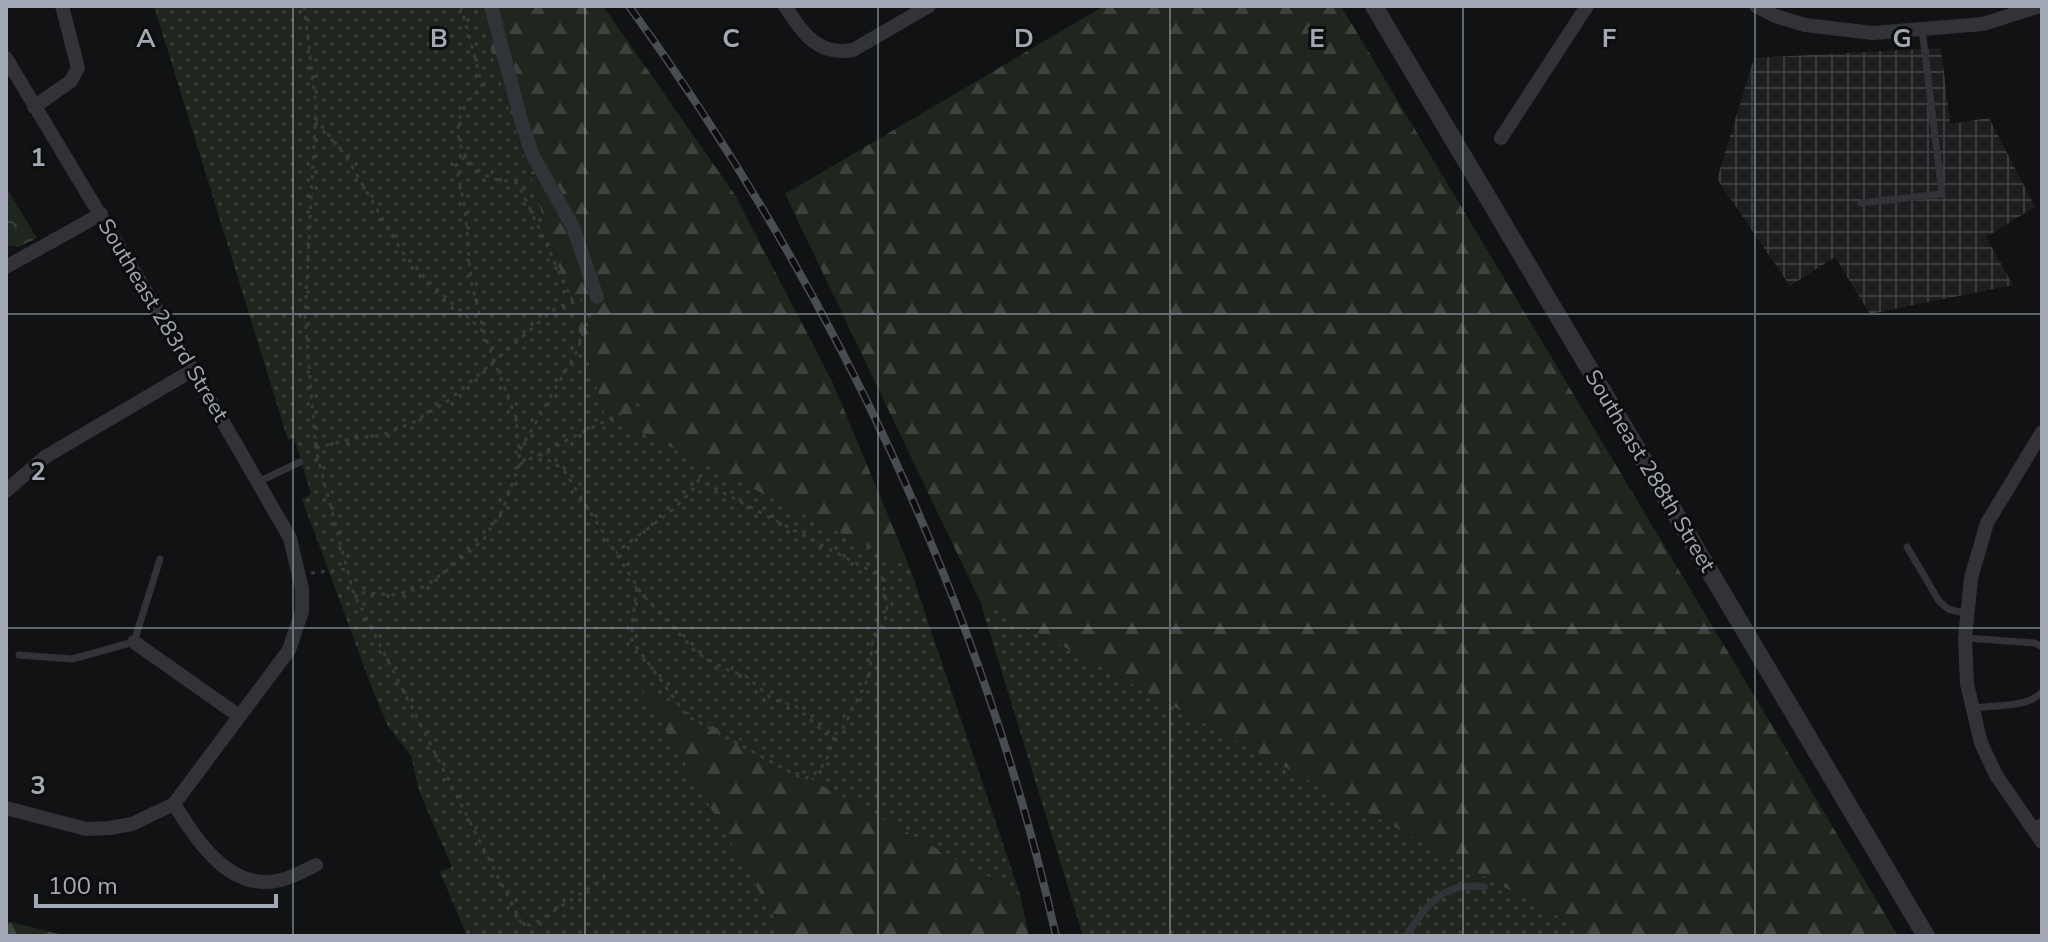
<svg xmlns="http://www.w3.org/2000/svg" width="2048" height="942" font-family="'Nunito Sans',sans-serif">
	<defs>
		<pattern id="industrial-grid" width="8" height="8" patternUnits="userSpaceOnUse" patternTransform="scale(2)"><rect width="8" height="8" fill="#1d1e20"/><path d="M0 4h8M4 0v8" fill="none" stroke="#3b3c3e"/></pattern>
		<pattern id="grass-dots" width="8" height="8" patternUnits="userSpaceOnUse" patternTransform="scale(2)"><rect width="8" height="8" fill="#1e261e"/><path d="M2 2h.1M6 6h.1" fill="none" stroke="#3c433c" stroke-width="1.8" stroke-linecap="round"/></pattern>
		<pattern id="forest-firs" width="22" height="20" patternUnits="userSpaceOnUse" patternTransform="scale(2)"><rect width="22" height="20" fill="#1e261e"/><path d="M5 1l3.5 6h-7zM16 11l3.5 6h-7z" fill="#3c433c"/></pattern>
		<pattern id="park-crowns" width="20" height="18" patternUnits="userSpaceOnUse" patternTransform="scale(2)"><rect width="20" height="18" fill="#1e261e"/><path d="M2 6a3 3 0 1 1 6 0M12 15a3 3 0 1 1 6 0" fill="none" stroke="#3c433c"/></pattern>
	</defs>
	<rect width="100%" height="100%" fill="#111213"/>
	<path fill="url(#industrial-grid)" d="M1941,48l9,76 39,-6 46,89 -49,30 27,48 -143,29 -35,-57 -45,29 -73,-107 37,-121z"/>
	<path fill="url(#grass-dots)" d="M154,6h323l128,408 305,154 110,326 -378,-207 143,249h-318l-27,-64 12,-5 -33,-76 -8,-35 -23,-30 -13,-30 -73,-197 9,-5 -17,-56 -6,2z
		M980,601l614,335h-511z"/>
	<path fill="url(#forest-firs)" d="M477,6h126l132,189 97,186 78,187 -305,-154z
		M1104,6h237l557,930h-304l-614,-335 -195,-407z
		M640,686l380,208 9,42h-244z
		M6,921l61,15h-61z"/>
	<path fill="url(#park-crowns)" d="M6,187l31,51 -18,9 -13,-2z"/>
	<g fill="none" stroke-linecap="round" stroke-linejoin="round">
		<path stroke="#383b40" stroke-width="3" stroke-dasharray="4 6" stroke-linecap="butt" d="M304,6l12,100 -11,211 11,133 37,142
			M461,6l21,78v5c-5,4 -11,8 -14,13 -22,28 -5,67 27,77 9,3 17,0 24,6l54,117
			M315,118l32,40 55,94 28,31 54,49
			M465,157l-9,8 9,43 6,73 15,58 30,79 4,46 -18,47 -19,29 -37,31 -22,16 -29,8 -42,-3 169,332 10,1 73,-47
			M316,448l44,-11 20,-1 34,-14 35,-22 108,-93 25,-7
			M520,450l57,-99 14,-40
			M539,454l24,15 79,125 55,59 28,16 21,7 26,23 23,7 31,28h9l7,-4 27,-53 4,-41 12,-13 2,-16 -5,-30 -183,-97c-19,31 -56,49 -83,73
			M520,464l119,-60
			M311,573l37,-4
			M637,588l-5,37v16l55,75 116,63c23,-7 26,-25 32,-45"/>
		<path stroke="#323338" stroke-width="7" d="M1861,203l81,-9 -20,-165
			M258,482l42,-20
			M1907,547l32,54 9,8 19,5
			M1966,638l69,5 7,4
			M19,655l53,4 62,-17 26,-83
			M1973,708c20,-3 55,0 69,-16
			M2031,827l11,-6
			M1406,936c20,-31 38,-55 78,-49"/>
		<path stroke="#323338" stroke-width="14" d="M491,6l31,118 10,30 41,73 24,70
			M785,6c18,27 32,50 68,44l76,-44
			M1756,6l19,10 30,9 68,8 110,-9 57,-18
			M6,58l187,312 97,168 12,51v22l-13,39 -115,154 -42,20 -22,4 -24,1 -80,-21
			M34,107l37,-26 7,-13 -16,-62
			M1501,138l86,-132
			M6,267l95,-53
			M2042,432l-55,91 -16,55 -6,60 2,46 14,59 15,32 46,67
			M6,491l39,-34 148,-87
			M134,642l105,74
			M174,804c23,36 55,89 107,76 12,-3 24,-10 35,-15"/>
		<path stroke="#323338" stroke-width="18" d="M1374,6l552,930"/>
		<defs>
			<path id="rail" d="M629,6c201,278 352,594 427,930"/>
		</defs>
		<use href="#rail" stroke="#494c52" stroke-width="8"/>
		<use href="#rail" stroke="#0d0d0e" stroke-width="5" stroke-dasharray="15" stroke-linecap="butt"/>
	</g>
	<path fill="none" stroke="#a2a8b5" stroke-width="2" stroke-opacity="0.55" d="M293,6v930M585,6v930M878,6v930M1170,6v930M1463,6v930M1755,6v930M6,314h2036M6,628h2036"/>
	<g text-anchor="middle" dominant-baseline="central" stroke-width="6" stroke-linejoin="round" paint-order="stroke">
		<g font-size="22" fill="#a2a8b5" stroke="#0d0d0e">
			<text transform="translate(163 320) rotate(59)">Southeast 283rd Street</text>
			<text transform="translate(1650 471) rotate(59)">Southeast 288th Street</text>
		</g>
	</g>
	<g font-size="26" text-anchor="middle" font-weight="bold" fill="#a2a8b5" stroke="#0d0d0e" stroke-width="6" stroke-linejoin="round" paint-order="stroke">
		<text x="146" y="47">A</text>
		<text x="439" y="47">B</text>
		<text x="731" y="47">C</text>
		<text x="1024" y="47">D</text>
		<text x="1317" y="47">E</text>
		<text x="1609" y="47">F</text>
		<text x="1902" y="47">G</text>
		<text x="38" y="166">1</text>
		<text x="38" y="480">2</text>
		<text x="38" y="794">3</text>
	</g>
	<rect width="2048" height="942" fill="none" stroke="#a2a8b5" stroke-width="16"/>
	<path d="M36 894v12h240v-12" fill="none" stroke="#a2a8b5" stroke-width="4"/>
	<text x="48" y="894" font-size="24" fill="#a2a8b5" stroke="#0d0d0e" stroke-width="6" paint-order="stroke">100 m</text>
</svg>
